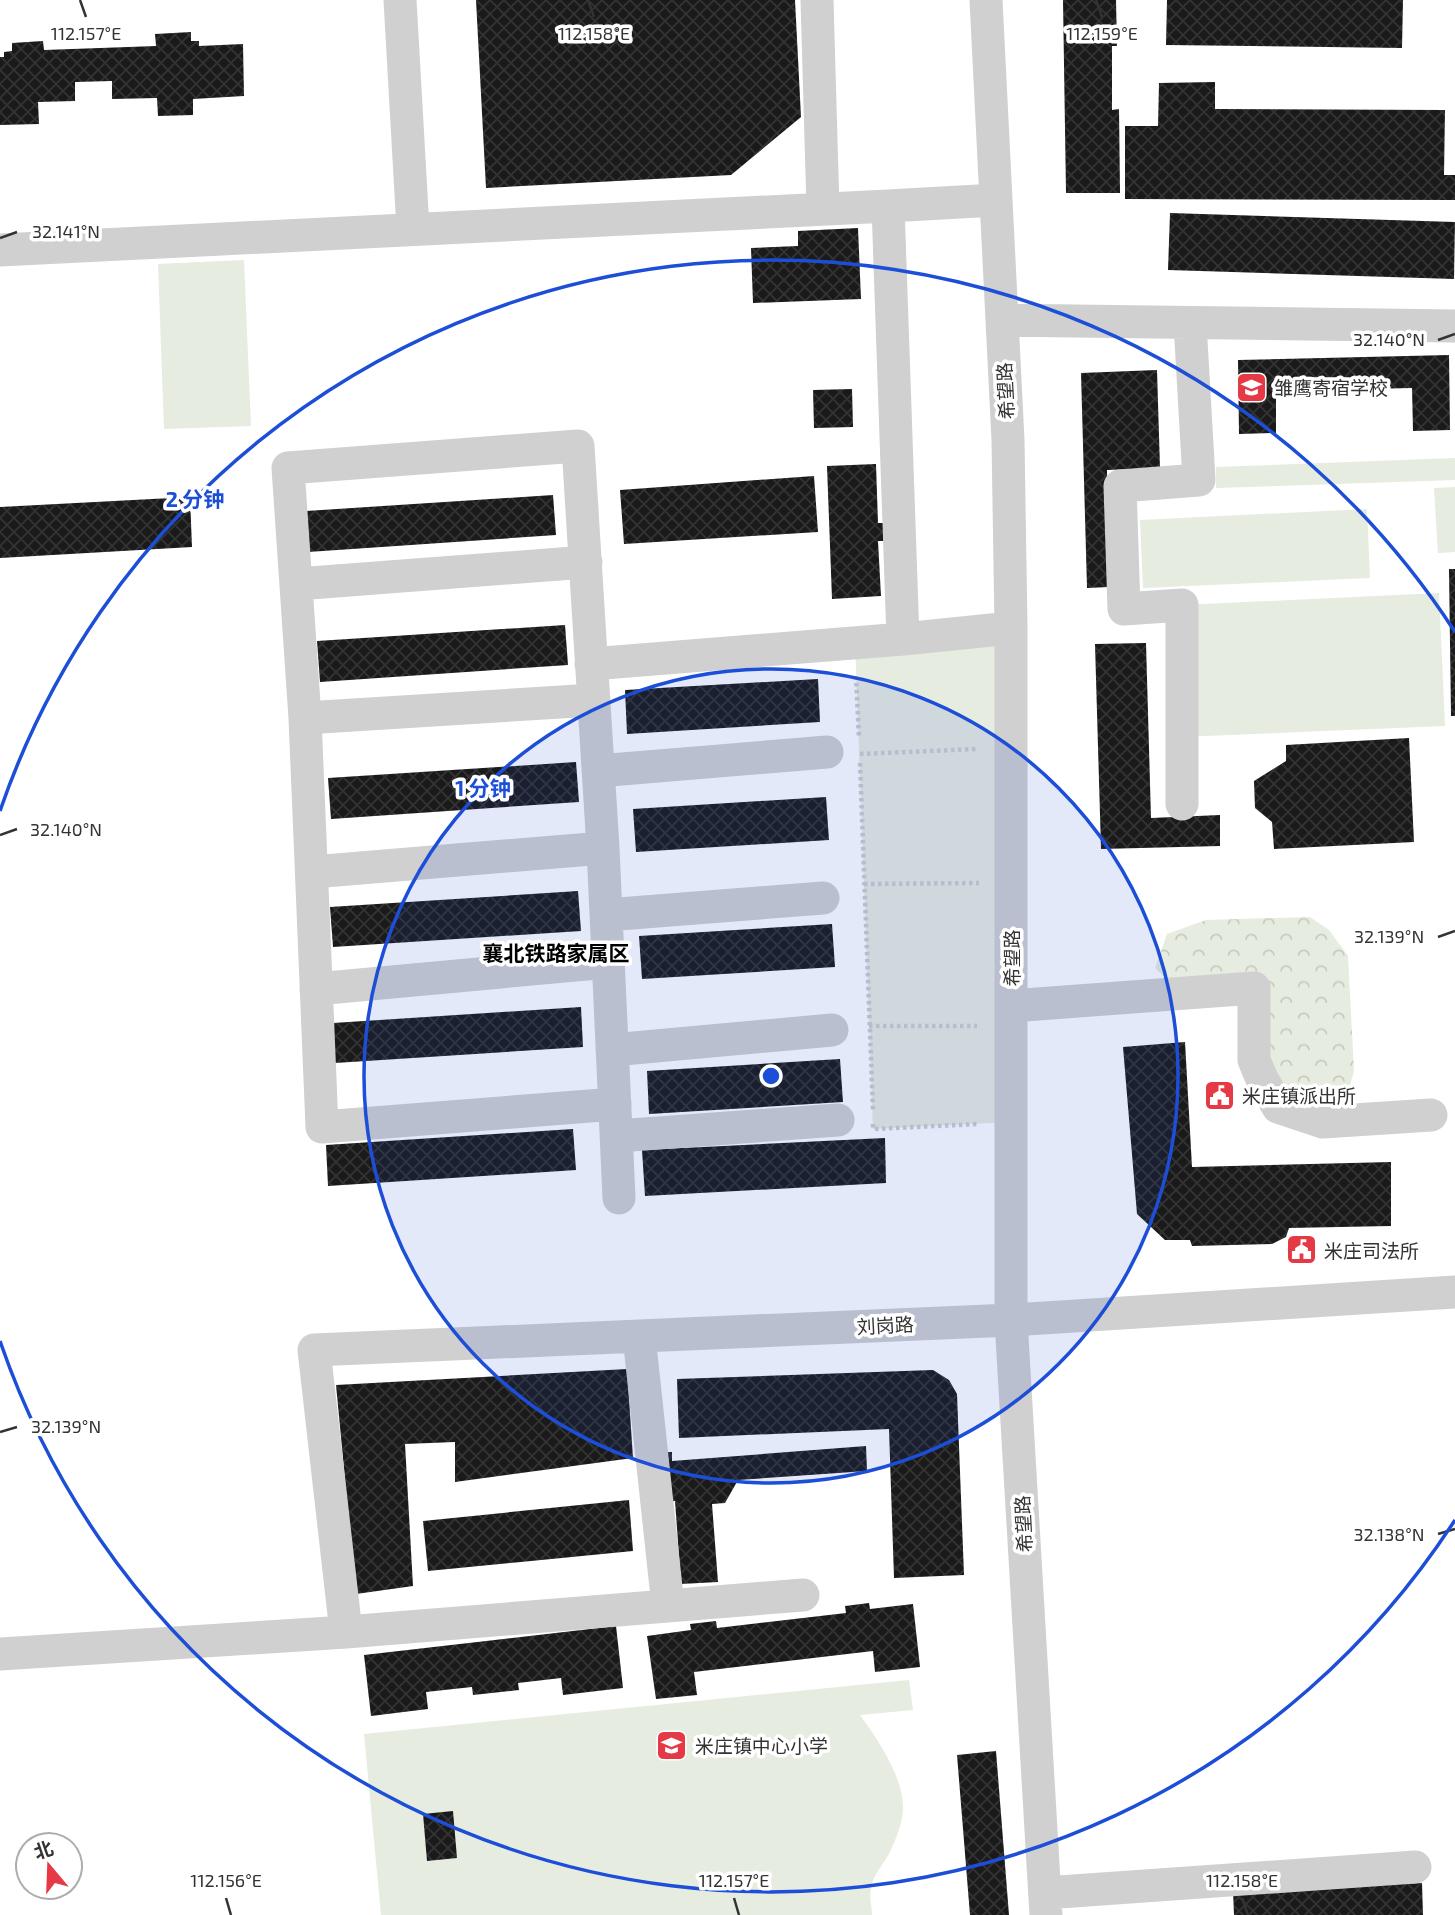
<svg xmlns="http://www.w3.org/2000/svg" width="1455" height="1915" font-family="'Exo 2','Noto Sans SC',sans-serif">
	<defs>
		<pattern id="forest-crowns" width="20" height="18" patternUnits="userSpaceOnUse" patternTransform="scale(1.75)"><rect width="20" height="18" fill="#e6ecdf"/><path d="M2 6a3 3 0 1 1 6 0M12 15a3 3 0 1 1 6 0" fill="none" stroke="#c6cbc0"/></pattern>
		<pattern id="building-cross-hatch" width="8" height="8" patternUnits="userSpaceOnUse" patternTransform="scale(1.75)"><rect width="8" height="8" fill="#1a1a1a"/><path d="M0 0l8 8M0 8l8-8" fill="none" stroke="#333"/></pattern>
	</defs>
	<rect width="100%" height="100%" fill="#fff"/>
	<path fill="#e6ecdf" d="M244,260l7,166 -87,3 -6,-165z
		M1455,458v22l-239,8v-21z
		M1455,487v65l-17,1 -4,-65z
		M1367,509l3,69 -227,10 -3,-68z
		M1439,593l6,133 -263,11v-132z
		M1011,628v494l-138,7 -18,-486z
		M909,1680l4,30 -53,5c18,25 43,61 43,93 0,15 -8,33 -14,46 -6,10 -17,23 -18,34 -2,8 1,19 1,27h-491l-17,-181z"/>
	<path fill="url(#forest-crowns)" d="M1310,917l19,13 19,26 6,115 -8,29 -23,22 -45,-15 -24,-119 -72,6 -27,-26 12,-34 39,-14z"/>
	<path fill="url(#building-cross-hatch)" d="M476,0h319l6,117 -70,58 -245,13z
		M1063,0h53l1,46h-5v64l7,-1 1,84h-54z
		M1167,0h236l-1,48 -236,-3z
		M191,32v9h8v5l44,-2 1,52 -51,3v16l-35,1 -1,-18 -45,1v-18l-37,1v19l-37,1 1,22 -39,1v-68h4v-5l8,-1v-8l31,-2 1,9 112,-4 -1,-12z
		M1215,82v27l230,1 -1,65h11v25l-330,-1v-73h33l1,-43z
		M1170,213l285,9 -1,57 -286,-9z
		M858,228l3,71 -108,4 -2,-55 47,-2v-15z
		M1449,355l1,75 -37,1 -1,-43 -136,3v42l-37,1 -1,-74z
		M1157,370l3,98 -53,2 2,117 -22,1 -6,-215z
		M852,389l1,38 -39,1 -1,-38z
		M876,464l2,59h7l1,18h-8l3,55 -49,3 -5,-133z
		M814,476l4,56 -194,12 -4,-54z
		M553,495l3,40 -248,17 -2,-41z
		M190,497l2,50 -192,11v-51z
		M1449,569h6v147h-4z
		M565,625l3,40 -248,17 -3,-41z
		M1146,643l5,175 69,-3v31l-119,3 -6,-205z
		M818,679l2,43 -193,12 -2,-44z
		M1409,738l5,104 -140,7 -2,-27 -17,-14 -1,-27 32,-20v-16z
		M576,762l3,40 -248,17 -3,-41z
		M826,797l3,43 -193,12 -3,-43z
		M578,891l3,40 -248,16 -3,-40z
		M832,924l3,43 -193,12 -3,-43z
		M581,1007l2,40 -248,16 -2,-40z
		M1185,1042l7,125 199,-5v64l-102,2 -3,9 -14,7 -80,2 -2,-6h-25l-28,-26 -14,-167z
		M840,1059l3,43 -194,12 -2,-43z
		M573,1129l3,41 -248,16 -2,-41z
		M885,1138l1,45 -241,13 -3,-46z
		M627,1369l6,89 -178,24v-40l-50,2 8,142 -57,8 -20,-209z
		M933,1370l16,10 8,14 7,181 -70,3 -5,-149 -210,9 -2,-59z
		M866,1446l1,25 -129,9 -13,23 -13,1 6,78 -37,2 -6,-83 -11,1 -4,-50h12v9z
		M629,1500l4,51 -205,20 -5,-50z
		M869,1603l1,6 43,-5 7,63 -45,5 -2,-21 -179,21 3,23 -41,4 -9,-63 44,-6 -1,-6 26,-3 1,7 129,-15 -1,-7z
		M616,1626l7,62 -60,7 -2,-17 -43,5 1,7 -46,5 -1,-8 -46,5 2,17 -57,7 -7,-61z
		M996,1751l13,164h-39l-13,-160z
		M453,1811l4,47 -30,3 -4,-47z
		M1422,1883l1,32h-189l-1,-24z"/>
	<g fill="none" stroke-linecap="round" stroke-linejoin="round">
		<path stroke="#cdcdcd" stroke-width="4.5" stroke-dasharray="3.5 3.5" stroke-linecap="butt" d="M856,676l3,61
			M860,754l117,-5
			M860,763l13,348
			M864,884l115,-1
			M869,1026h108
			M873,1124v5l105,-5"/>
		<path stroke="#d0d0d0" stroke-width="33" d="M400,0l13,229
			M817,0l6,209
			M986,0l22,440 3,188v692l35,595
			M888,206l108,-6
			M0,250l888,-44 15,433
			M1002,320l453,6
			M297,584l289,-22
			M591,664l312,-25 108,-11
			M593,700l-288,18 -17,-250 290,-22 25,402 16,350
			M305,718l17,409 293,-23
			M598,771l229,-19
			M1182,804v-199l-58,4 -4,-123 79,-6 -9,-157
			M312,872l291,-24
			M606,915l217,-17
			M316,989l292,-27
			M1011,1006l243,-18v72l8,19 16,28 45,15 108,-7
			M612,1050l220,-20
			M617,1136l221,-16
			M639,1336l29,270
			M346,1632l457,-37
			M0,1654l346,-22 -32,-282 697,-30 444,-28
			M1045,1893l370,-26"/>
	</g>
	<path fill="none" stroke="#333" stroke-width="2.5" d="M80,0l6,17M588,0l6,17M1096,0l6,17M0,238l17,-6M1438,340l17,-6M0,835l17,-6M1438,937l17,-6M0,1432l17,-5M1438,1534l17,-5M226,1898l5,17M734,1898l5,17M1242,1898l6,17"/>
	<circle cx="771" cy="1076" r="407" fill="#1d4ed8" fill-opacity=".12"/>
	<g fill="none" stroke="#1d4ed8" stroke-width="3.5">
		<circle cx="771" cy="1076" r="407"/>
		<path d="M1455 1520A815 815 0 0 1 0 1341M0 811A815 815 0 0 1 1455 632"/>
	</g>
	<defs>
		<symbol id="school-square" viewBox="-11 -11 22 22"><rect x="-9" y="-9" width="18" height="18" rx="4" fill="#e63946" stroke="#fff"/><path d="M0-5L7-2L0 1L-7-2ZM-4 1L0 2.5L4 1V4Q0 6-4 4Z" fill="#fff"/></symbol>
		<symbol id="civic-square" viewBox="-11 -11 22 22"><rect x="-9" y="-9" width="18" height="18" rx="4" fill="#e63946" stroke="#fff"/><path d="M-.6-6.5H3V-4.5H.6V-3L4-1V1h2V6H-6V1h2V-1L-.6-3ZM-1.2 2.5V6h2.4V2.5Z" fill="#fff"/></symbol>
	</defs>
	<g fill-rule="evenodd">
		<use href="#school-square" x="1234" y="370" width="35" height="35"/>
		<use href="#civic-square" x="1202" y="1078" width="35" height="35"/>
		<use href="#civic-square" x="1284" y="1232" width="35" height="35"/>
		<use href="#school-square" x="654" y="1728" width="35" height="35"/>
	</g>
	<g text-anchor="middle" dominant-baseline="central" stroke-width="7" stroke-linejoin="round" paint-order="stroke">
		<g font-size="19" fill="#333" stroke="#fff" text-anchor="start">
			<text x="1274" y="387">雏鹰寄宿学校</text>
			<text x="1242" y="1095">米庄镇派出所</text>
			<text x="1324" y="1250">米庄司法所</text>
			<text x="695" y="1745">米庄镇中心小学</text>
		</g>
		<g font-size="19" fill="#333" stroke="#fff">
			<text transform="translate(1005 391) rotate(-93)">希望路</text>
			<text transform="translate(1011 958) rotate(-90)">希望路</text>
			<text transform="translate(885 1325) rotate(-3)">刘岗路</text>
			<text transform="translate(1023 1524) rotate(-93)">希望路</text>
		</g>
		<g font-size="21" font-weight="bold" fill="#000" stroke="#fff">
			<text x="556" y="952">襄北铁路家属区</text>
		</g>
	</g>
	<g font-size="18" text-anchor="middle" fill="#333" stroke="#fff" stroke-width="7" stroke-linejoin="round" paint-order="stroke">
		<text x="86" y="40">112.157°E</text>
		<text x="594" y="40">112.158°E</text>
		<text x="1102" y="40">112.159°E</text>
		<text x="66" y="238">32.141°N</text>
		<text x="1389" y="346">32.140°N</text>
		<text x="66" y="836">32.140°N</text>
		<text x="1389" y="943">32.139°N</text>
		<text x="66" y="1433">32.139°N</text>
		<text x="1389" y="1541">32.138°N</text>
		<text x="226" y="1887">112.156°E</text>
		<text x="734" y="1887">112.157°E</text>
		<text x="1242" y="1887">112.158°E</text>
	</g>
	<circle cx="771" cy="1076" r="10" fill="#1d4ed8" stroke="#fff" stroke-width="3.5"/>
	<g font-size="21" text-anchor="middle" font-weight="bold" fill="#1d4ed8" stroke="#fff" stroke-width="7" stroke-linejoin="round" paint-order="stroke">
		<text x="195" y="507">2 分钟</text>
		<text x="483" y="796">1 分钟</text>
	</g>
	<g transform="translate(49 1866) rotate(341)"><circle r="33" fill="#ffffff" stroke="#adadad" stroke-width="2"/>
	<path d="M0-5L12 26L0 18L-12 26Z" fill="#e63946"/>
	<text y="-10" font-size="19" font-weight="bold" text-anchor="middle" fill="#333333">北</text>
	</g>
</svg>
